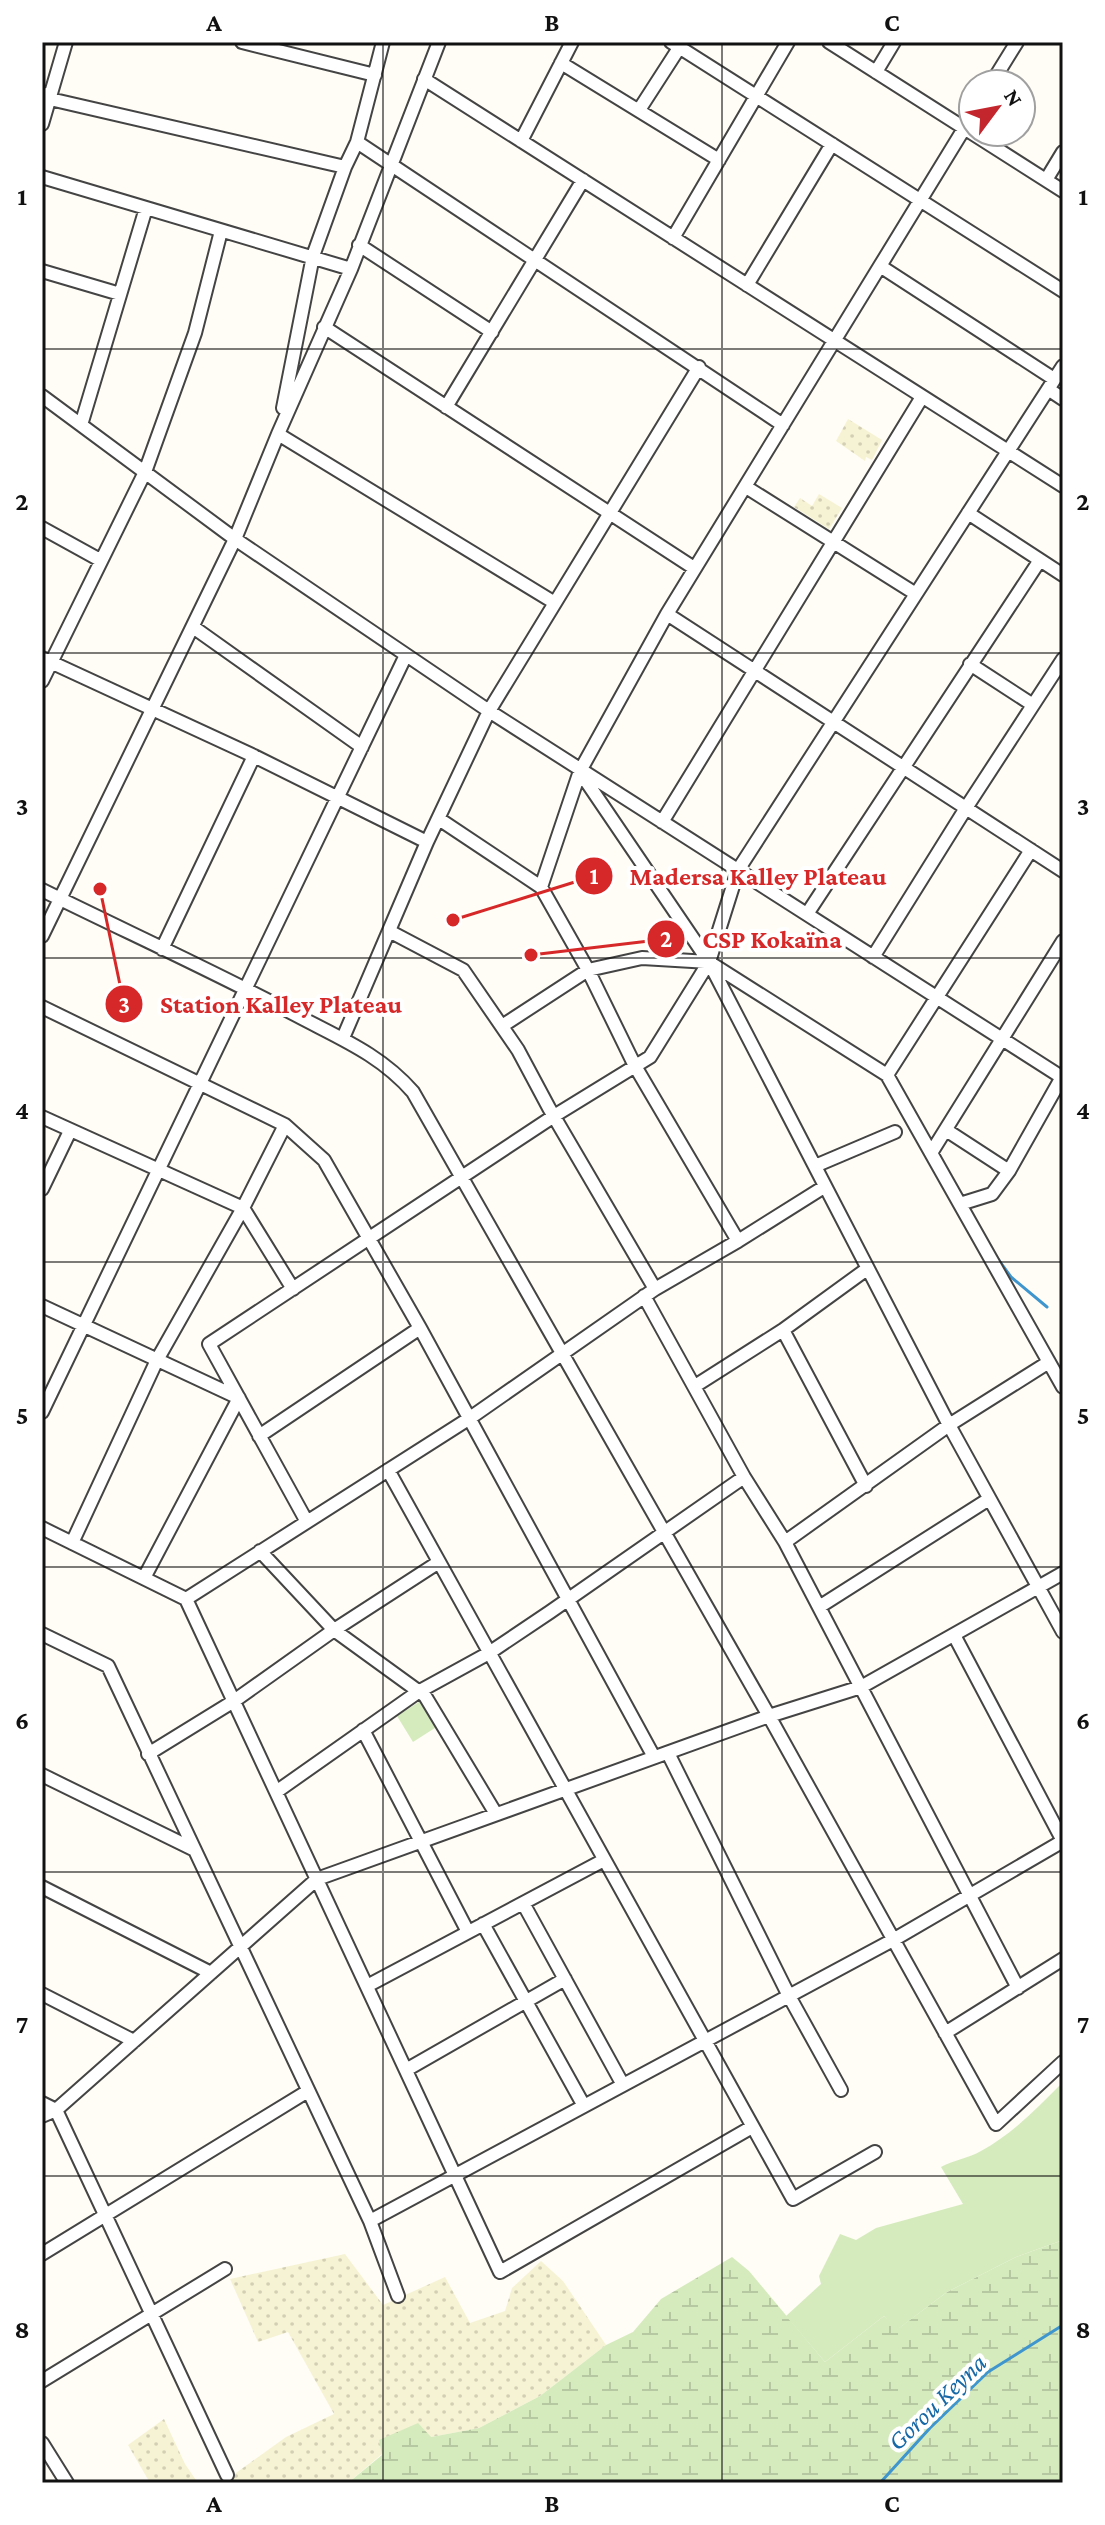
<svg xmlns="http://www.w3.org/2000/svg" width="1105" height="2525" font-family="'Crimson Pro',serif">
	<defs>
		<pattern id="farmland-dots" width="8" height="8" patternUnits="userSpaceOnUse" patternTransform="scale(2)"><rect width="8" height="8" fill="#f6f3d4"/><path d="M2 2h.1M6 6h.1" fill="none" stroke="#d2cfb5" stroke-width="1.8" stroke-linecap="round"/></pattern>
		<pattern id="wetland-marsh" width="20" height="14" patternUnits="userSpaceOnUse" patternTransform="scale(2)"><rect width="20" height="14" fill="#d5ebbd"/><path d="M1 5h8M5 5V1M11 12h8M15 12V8" fill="none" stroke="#b6c8a1"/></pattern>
	</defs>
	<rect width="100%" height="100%" fill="#fffdf5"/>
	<path fill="url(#farmland-dots)" d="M848,419l34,21 -10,20 -6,-3 -1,4 -29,-20z
		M819,494l23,14 -13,21 -35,-22 6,-9 12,8z
		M345,2254l38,51 62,-28 25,46 35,-12 7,-23 29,-27 22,20 43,64 -66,51 -61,32 -48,9 -52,3 3,14 -34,29h-126l64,-46 48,-23 -46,-82 -30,10 -28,-63z
		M164,2419l21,45 13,19h-48l-22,-38z"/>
	<path fill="url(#wetland-marsh)" d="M1063,2240v243h-715l34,-28 -3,-15 39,-17 13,14 48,-9 61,-32 66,-51 27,-13 28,-33 71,-42 17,14 76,91 59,-46 15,12 48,-36 69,-35z"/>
	<path fill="#d5ebbd" d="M422,1700l16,26 -25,16 -16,-26z
		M1063,2082v158l-47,17 -69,35 -49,37 -14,-13 -59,46 -39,-46 35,-32 -2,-8 21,-42 16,6 20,-12 87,-24 -22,-37c13,-7 28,-9 40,-16 33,-18 56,-43 82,-69z"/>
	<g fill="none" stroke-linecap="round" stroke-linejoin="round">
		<path stroke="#3f96cf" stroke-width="3" d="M995,1255l16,22 36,30
			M880,2483l50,-55 58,-56 75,-47"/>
		<defs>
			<path id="minor" d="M242,42l133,33
				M671,42l392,249
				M829,42l234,149
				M561,63l158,97
				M876,72l18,-30
				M424,79l639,407
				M991,84l26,-42
				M42,93l8,6 295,68
				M639,110l40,-62
				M42,124l24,-82
				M521,141l51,-99
				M357,142l426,283
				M42,177l309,92
				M1046,180l17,-28
				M673,238l115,-196
				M359,245l133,87
				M880,266l93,-152
				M42,271l78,23
				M747,285l85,-141
				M324,327l370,241
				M1048,389l15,10
				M42,396l193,143 254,172 574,367
				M446,407l137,-227
				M283,408l30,-152 32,-89 12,-25 26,-100
				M81,425l65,-217
				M278,434l277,169
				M746,487l170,107
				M968,513l95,62
				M42,528l58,32
				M667,614l396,257
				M193,627l169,120
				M42,658l212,98 173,86
				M970,664l63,41
				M42,681l103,-209 50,-139 26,-102
				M582,775l127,187 240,463 114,207
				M439,819l102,68 47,83 47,96 103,175
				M662,822l260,-425
				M541,887l39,-116 87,-157 213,-348 174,113
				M42,890c85,42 171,81 254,125 43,23 84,39 117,77l356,624 227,408 67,-62
				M807,914l233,-354
				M389,931l74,39 55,80 31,58 106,181
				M42,936l193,-397 43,-105 73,-165 88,-227
				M162,949l92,-193
				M873,957l93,-149 97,-149
				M712,964l175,111 176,312
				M42,1007l243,118 39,35 96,168 234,429
				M502,1026l86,-56 54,-12 67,4 29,-92 325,-504
				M343,1038l84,-196 62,-131 210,-344
				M887,1075l144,-225
				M42,1117l201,91 50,81
				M946,1130l63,41
				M931,1153l132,-212
				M815,1166l80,-34
				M42,1189l28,-58
				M960,1204l32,-10 17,-23 53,-94
				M644,1296l100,181 41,65 233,446
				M42,1306l197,92 -95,180
				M783,1330l83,156
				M695,1386l88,-56 84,-61
				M42,1412l364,-757
				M259,1436l161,-108
				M388,1470l405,729 82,-47
				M307,1522l-98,-178 345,-228 96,-59 59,-95
				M42,1528l144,71 314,673 252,-145
				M785,1542l164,-117 100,-63
				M72,1543l85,-183 86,-152 42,-83
				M260,1551l74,79 91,66 71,118
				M186,1599l284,-181 185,-129 83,-48 86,-54
				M819,1607l170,-108
				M42,1634l66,32 262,555 28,75
				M363,1730l105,202
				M668,1753l121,243 52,94
				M148,1754l86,-53 100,-71 105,-68
				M42,1775l151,74
				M276,1792l142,-100 71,-39 61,-41 194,-135
				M42,1887l169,86
				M523,1903l100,182
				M483,1924l101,182
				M367,1986l237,-126
				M42,1994l92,47
				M945,2033l118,-74
				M406,2070l159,-91
				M42,2103l14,7 171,365
				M42,2116l14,-6 261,-231 452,-163 92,-29 202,-114
				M370,2221l523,-281 170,-99 -109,-206
				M42,2254l266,-163
				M42,2381l183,-112
				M42,2443l25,40"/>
		</defs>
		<use href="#minor" stroke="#444" stroke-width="16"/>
		<use href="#minor" stroke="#fff" stroke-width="12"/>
	</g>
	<path fill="none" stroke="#111" stroke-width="2" stroke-opacity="0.55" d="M383,42v2441M722,42v2441M42,349h1021M42,653h1021M42,958h1021M42,1262h1021M42,1567h1021M42,1872h1021M42,2176h1021"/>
	<g text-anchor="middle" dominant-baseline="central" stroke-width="8" stroke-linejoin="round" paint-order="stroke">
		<g font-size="26" font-style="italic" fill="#1768a6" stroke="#fff">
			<text transform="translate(937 2402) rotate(-44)">Gorou Keyna</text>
		</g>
	</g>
	<path fill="none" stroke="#d62828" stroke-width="3" d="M453 920L594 876M531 955L666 939M100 889L124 1004"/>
	<g fill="#d62828" stroke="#fff" stroke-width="3">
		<circle cx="453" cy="920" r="8"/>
		<circle cx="531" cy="955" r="8"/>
		<circle cx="100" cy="889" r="8"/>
		<circle cx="594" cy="876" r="20"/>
		<circle cx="666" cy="939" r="20"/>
		<circle cx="124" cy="1004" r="20"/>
	</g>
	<g font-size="24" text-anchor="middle" font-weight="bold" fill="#fff">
		<text x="594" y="884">1</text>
		<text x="666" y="947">2</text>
		<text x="124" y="1013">3</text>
	</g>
	<g font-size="26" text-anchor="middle" font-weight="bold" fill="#d62828" stroke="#fff" stroke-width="8" stroke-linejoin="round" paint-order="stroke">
		<text x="758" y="885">Madersa Kalley Plateau</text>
		<text x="772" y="948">CSP Kokaïna</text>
		<text x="281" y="1013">Station Kalley Plateau</text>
	</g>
	<rect width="1105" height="2525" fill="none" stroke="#ffffff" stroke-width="88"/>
	<g transform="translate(997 108) rotate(58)"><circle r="38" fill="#ffffff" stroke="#a0a0a0" stroke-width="2"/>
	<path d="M0-6L14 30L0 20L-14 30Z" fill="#c4262e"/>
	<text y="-12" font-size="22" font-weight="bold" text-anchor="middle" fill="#111111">N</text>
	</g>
	<rect x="44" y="44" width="1017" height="2437" fill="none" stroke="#111" stroke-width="3"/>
	<g font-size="26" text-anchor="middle" font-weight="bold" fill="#111">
		<text x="214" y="31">A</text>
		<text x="552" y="31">B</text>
		<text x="892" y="31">C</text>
		<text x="22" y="205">1</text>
		<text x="1083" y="205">1</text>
		<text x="22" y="510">2</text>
		<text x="1083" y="510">2</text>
		<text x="22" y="815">3</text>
		<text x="1083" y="815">3</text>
		<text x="22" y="1119">4</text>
		<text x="1083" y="1119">4</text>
		<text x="22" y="1424">5</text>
		<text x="1083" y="1424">5</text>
		<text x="22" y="1729">6</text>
		<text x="1083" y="1729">6</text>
		<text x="22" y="2033">7</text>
		<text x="1083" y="2033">7</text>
		<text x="22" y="2338">8</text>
		<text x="1083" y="2338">8</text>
		<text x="214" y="2512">A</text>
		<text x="552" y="2512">B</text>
		<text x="892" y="2512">C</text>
	</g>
</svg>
